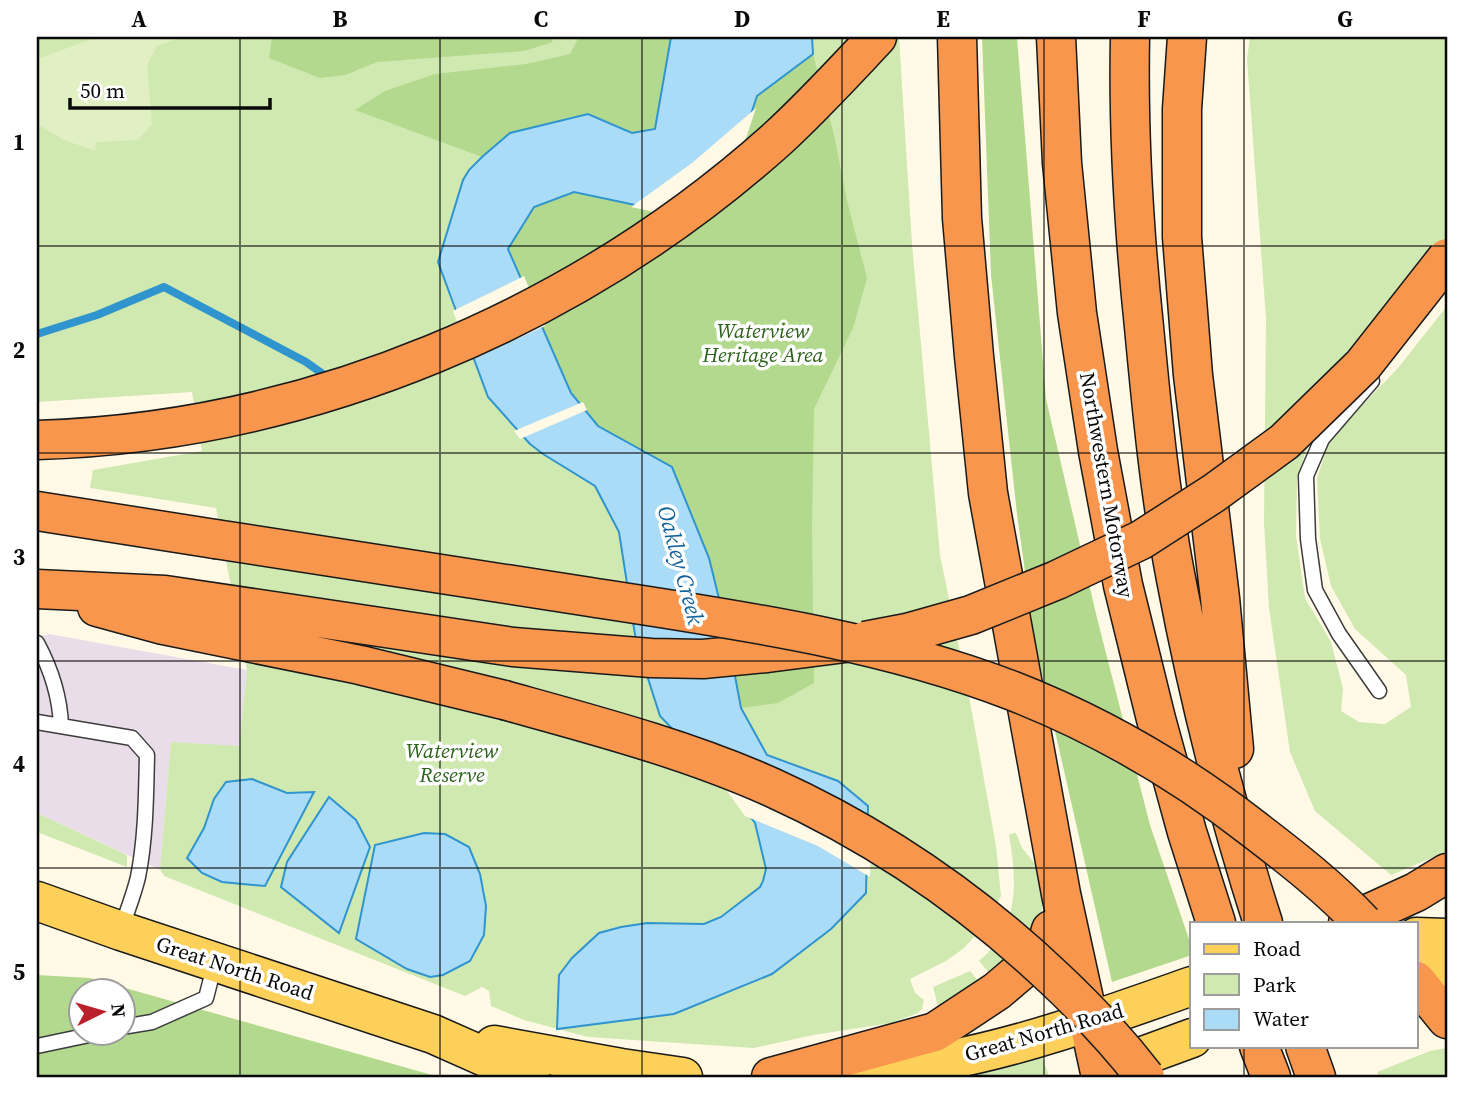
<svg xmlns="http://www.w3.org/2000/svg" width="1484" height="1114" font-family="'Source Serif 4',serif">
	<rect width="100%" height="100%" fill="#fff9e6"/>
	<path fill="#e8dde9" d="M49,634l198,36 -8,77 -68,-5 -11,128 -123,-57v-175z"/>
	<path fill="#cfe9b0" d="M37,37h862l13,207 28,311 31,152 25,139 5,50 -14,27 -23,25 -18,13 -36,18 5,14 9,7 -2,9 -4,4 -27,10 -78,12 -59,13 -166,-11 -64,-17 -33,-14 -2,-15 -7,-4 -17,9 -301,-120 -4,-7 11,-127 68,4 8,-76 -31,-162 -126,-20 3,-18 109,-19 -10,-59 -155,10z
		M1250,37h197v233l-135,163 -15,44 -1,59 9,62 26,44 12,47 -2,22 18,11 26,2 26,-17 -5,-32 -51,-46 -24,-43 -11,-47 -3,-61 13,-39 68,-71 49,-62v543l-4,4 -52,22 -76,-64 -25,-59 -21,-144 -5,-85 2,-205 -19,-259z
		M37,813l90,42v12l-90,-35z
		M1016,833l6,15 18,22 4,17 -2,23 -7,25 -39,46 -17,-20c41,-34 38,-78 30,-127z
		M970,971l15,18 -56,32 9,-15 -5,-19z
		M1447,1048v29h-68l-2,-5 53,-21z
		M1042,1056l7,20 -3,1h-90z"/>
	<path fill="#b3d98f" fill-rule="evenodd" d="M272,37h278l3,5 -29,9 -147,11 -32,13 -25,3 -51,-20z
		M579,37h92l-16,92 -23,4 -44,-19 -78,19 -28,24 -127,-47 30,-19 50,-17 91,-10 44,-10z
		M982,37h35l29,362 51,219 53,207 42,123v7l-80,27 -77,-339 -18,-129 -26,-239z
		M813,54l21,81 13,66 20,77 -14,50 -39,81 -2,120 2,154 -36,20 -37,5 -16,-85 -53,-156 -74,-41 -27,-33 -63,-144 26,-42 40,-15 80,17 71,-17 32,-96z
		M37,975l53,3 349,99h-402zM80,992h42v42h-42z"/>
	<path fill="#e1f0c2" d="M94,37h96l-13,2 -20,7 -10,19 5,59 -14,16 -43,2 1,9 -32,-11 -27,-16v-65l55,-20z"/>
	<path fill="#aadcf7" stroke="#3094cf" stroke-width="2" d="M671,37h141l1,17 -56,42 -32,96 -71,17 -80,-17 -40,15 -26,42 63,144 27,33 74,41 37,91 16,65 16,85 26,47 71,26 30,25 -2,87 -35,36 -59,45 -98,40 -117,15 2,-54 13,-17 27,-25 22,-6 26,-4 57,1 17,-7 39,-30 3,-6 3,-12 -11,-46 -25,-34 -70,-73 -24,-75 -17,-109 -24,-46 -52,-32 -13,-10 -42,-47 -50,-135 25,-82 6,-10 13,-13 28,-24 78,-19 44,19 23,-4z
		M252,779l35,14 27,-1 -49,94 -43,-4 -20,-9 -15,-15 17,-30 10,-29 12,-17z
		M329,797l27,23 14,27 -31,86 -58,-46 6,-25z
		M424,833l21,1 24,13 11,27 6,32 -2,29 -14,26 -27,14 -13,2 -23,-8 -51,-30 19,-94z"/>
	<path fill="#fff9e6" d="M756,108l-28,85 -74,19 -23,-5 61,-44z
		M524,276l21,50 -74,34 -18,-49z
		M583,402l4,8 -67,29 -6,-8z
		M665,726l46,16 90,39 71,37 -2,59 -52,-31 -73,-30 -18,-25z"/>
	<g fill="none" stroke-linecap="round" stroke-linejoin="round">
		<path stroke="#3094cf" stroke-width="8" d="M37,334l60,-19 67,-28 142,75 24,17"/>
		<defs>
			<path id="service" d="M1372,381l-50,58 -16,37 2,63 7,51 24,44 40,57
				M37,643c14,26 23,53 24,83
				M37,722l95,16 15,17c-1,40 -1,82 -9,122 -4,17 -11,35 -17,52
				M122,1027l30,-5 54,-24 9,-35
				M37,1046l57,-12"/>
			<path id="primary" d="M37,901l84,30 312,103 97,43
				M1416,937l31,1
				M1416,973l31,1
				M494,1045l127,23 62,9
				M1102,1071l90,-33
				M810,1077c46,-4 92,-9 138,-17 83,-16 164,-46 244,-74"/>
			<path id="motorway" d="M957,37l5,181 12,138 14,137 73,401 40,183
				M1056,37l6,126 15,150 21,138 25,134 33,134 31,113 29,91
				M1130,37c-2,97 4,194 14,290 8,85 16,169 32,252 22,116 51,232 87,344
				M1187,37l-5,72v128l11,138 27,223 14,151
				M37,440c271,-8 539,-121 740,-301 35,-32 67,-67 100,-102
				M37,511l178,28
				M37,589l128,6 348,52 138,11 52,1 64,-6 78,-10
				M97,607l66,18 197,40 144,35
				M1348,923l68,-31 31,-19
				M1416,981l31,38
				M1259,1046l12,31
				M1305,1046l11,31
				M771,1077l164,-45 62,-41 40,-34 11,-17 3,-10"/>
		</defs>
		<use href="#service" stroke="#3c3c3c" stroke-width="17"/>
		<use href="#primary" stroke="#1a1a1a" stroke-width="41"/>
		<use href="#motorway" stroke="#1a1a1a" stroke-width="41"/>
		<use href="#service" stroke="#fff" stroke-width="14"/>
		<use href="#primary" stroke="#fcd059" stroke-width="38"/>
		<use href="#motorway" stroke="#f7964c" stroke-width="38"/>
		<defs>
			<path id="motorway-bridge" d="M215,539c125,19 250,39 375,58 142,22 288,42 423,94 87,34 169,82 242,139 38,29 76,59 108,93
				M865,641l42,-8 64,-18 86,-35 84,-40 73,-47 70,-51 79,-77 84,-107
				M504,700c90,25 182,49 267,87 106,48 201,113 284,192 33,31 63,63 90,98"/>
		</defs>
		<use href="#motorway-bridge" stroke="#1a1a1a" stroke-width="41" stroke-linecap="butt"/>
		<use href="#motorway-bridge" stroke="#f7964c" stroke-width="38"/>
	</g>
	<path fill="none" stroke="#090909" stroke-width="2" stroke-opacity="0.55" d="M240,37v1040M440,37v1040M642,37v1040M842,37v1040M1044,37v1040M1244,37v886M37,246h1410M37,453h1410M37,661h1410M37,868h1410M1244,1046v31"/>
	<g text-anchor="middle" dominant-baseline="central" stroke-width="7" stroke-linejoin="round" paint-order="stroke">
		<g font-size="21" font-style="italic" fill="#2b611a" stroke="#fff">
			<text x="763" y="330">Waterview<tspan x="763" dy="24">Heritage Area</tspan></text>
			<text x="452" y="750">Waterview<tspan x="452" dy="24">Reserve</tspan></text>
		</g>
		<g font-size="21" fill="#090909" stroke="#fff">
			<text transform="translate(1107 485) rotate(80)">Northwestern Motorway</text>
			<text transform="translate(235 968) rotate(18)">Great North Road</text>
			<text transform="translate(1044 1032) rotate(-16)">Great North Road</text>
		</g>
		<g font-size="23" font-style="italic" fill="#13639b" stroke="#fff">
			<text transform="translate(681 565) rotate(75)">Oakley Creek</text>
		</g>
	</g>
	<rect width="1484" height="1114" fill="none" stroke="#ffffff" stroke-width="77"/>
	<rect x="1190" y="922" width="228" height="126" fill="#ffffff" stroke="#9d9d9d" stroke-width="2"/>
	<rect x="1204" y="944" width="35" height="10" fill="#fcd059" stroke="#9d9d9d" stroke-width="2"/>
	<text x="1253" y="956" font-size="21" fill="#090909">Road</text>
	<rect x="1204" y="974" width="35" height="21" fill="#cfe9b0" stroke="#9d9d9d" stroke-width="2"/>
	<text x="1253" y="992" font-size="21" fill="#090909">Park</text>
	<rect x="1204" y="1009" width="35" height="21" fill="#aadcf7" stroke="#9d9d9d" stroke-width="2"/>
	<text x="1253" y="1026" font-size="21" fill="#090909">Water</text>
	<g transform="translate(102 1012) rotate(85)"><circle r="33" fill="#ffffff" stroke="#9d9d9d" stroke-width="2"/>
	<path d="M0-5L12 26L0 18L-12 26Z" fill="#ba212c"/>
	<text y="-10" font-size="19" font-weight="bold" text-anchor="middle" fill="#090909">N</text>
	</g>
	<path d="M70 98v10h200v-10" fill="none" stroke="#090909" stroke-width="3.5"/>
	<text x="80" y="98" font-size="21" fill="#090909" stroke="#ffffff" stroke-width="5" paint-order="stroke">50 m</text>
	<rect x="38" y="38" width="1408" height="1038" fill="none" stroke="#090909" stroke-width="2.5"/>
	<g font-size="23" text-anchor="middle" font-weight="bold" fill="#090909">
		<text x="139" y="27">A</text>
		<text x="340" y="27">B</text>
		<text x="541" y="27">C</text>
		<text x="742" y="27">D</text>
		<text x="943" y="27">E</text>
		<text x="1144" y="27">F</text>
		<text x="1345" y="27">G</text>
		<text x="19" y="150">1</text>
		<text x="19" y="358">2</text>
		<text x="19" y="565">3</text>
		<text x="19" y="772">4</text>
		<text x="19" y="980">5</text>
	</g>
</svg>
